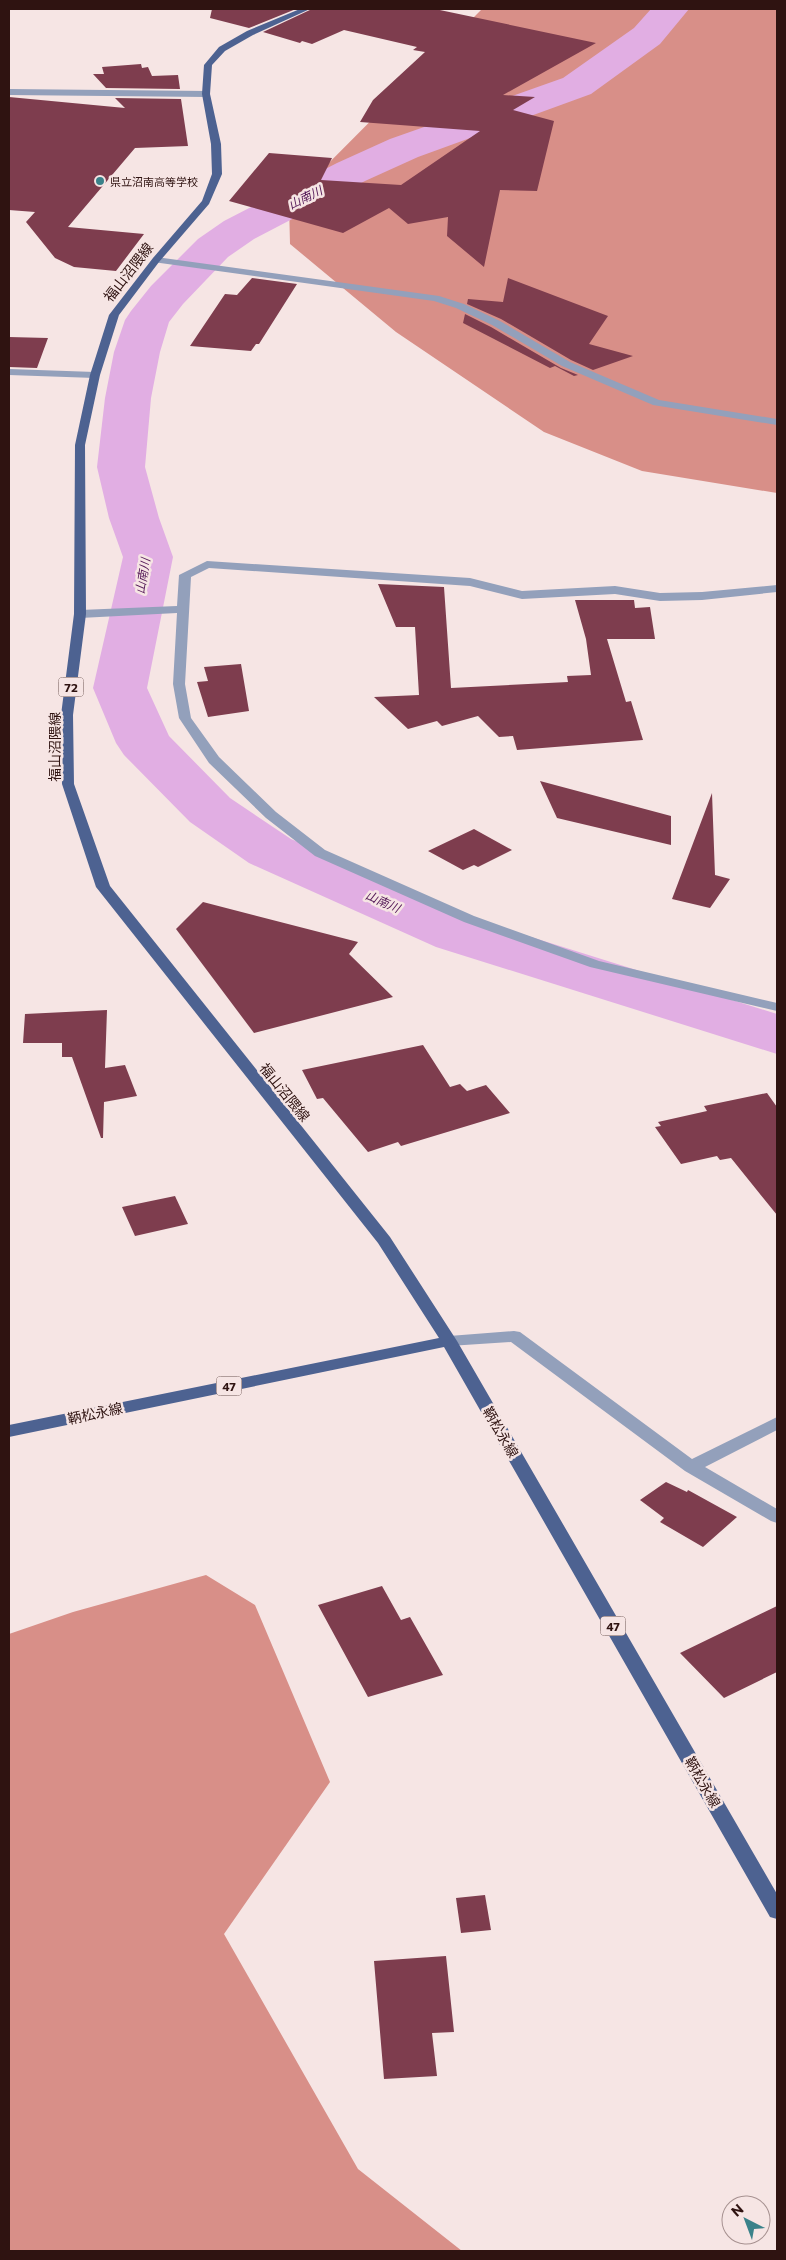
<svg xmlns="http://www.w3.org/2000/svg" width="786" height="2260" font-family="Commissioner,'Noto Sans JP',sans-serif">
	<rect width="100%" height="100%" fill="#f6e5e4"/>
	<path fill="#d88f88" d="M482,9h295v484l-135,-22 -98,-39 -148,-100 -106,-88 -1,-41z
		M206,1575l49,30 75,177 -106,152 134,235 104,82h-453v-617l64,-22z"/>
	<g fill="none" stroke-linecap="round" stroke-linejoin="round">
		<path fill="#e1aee3" fill-rule="evenodd" d="M651,9h38l-29,35 -69,50 -173,63 -53,24 -111,58 -26,18 -45,47 -14,18 -9,30 -9,46 -6,69 14,51 14,39 -26,131 22,48 61,62 61,41 189,82 297,93v40l-341,-107 -187,-84 -59,-41 -66,-67 -8,-12 -23,-55 30,-131 -14,-39 -12,-51 8,-69 9,-46 11,-32 6,-9 20,-25 47,-47 26,-18 113,-58 53,-24 173,-61 71,-50z"/>
	</g>
	<path fill="#7e3d4e" d="M212,9h84l-47,19 -39,-10z
		M312,9h123l161,34 -93,52 32,2 -22,13 41,11 -17,70 -37,-1 -16,77 -37,-31 1,-19 -40,7 -19,-16 -46,25 -114,-32 40,-48 63,5 -11,22 80,5 79,-54 -120,-9 13,-22 52,-48 -12,-2 4,-3 -73,-17 -32,14 -10,-3 -2,2 -37,-11z
		M141,64l1,4 6,-1 4,9 26,-1 2,14 -74,-1 -13,-14h11l-2,-7z
		M9,97l116,11 -10,-10 66,1 7,47 -53,2 -67,79 76,7 -28,37 -42,-4 -19,-9 -29,-36 9,-10 -26,-2z
		M252,278l45,6 -38,60h-3l-5,7 -61,-5 35,-52 12,1z
		M508,278l100,38 -19,28 44,12 -40,14 -22,-10 -70,-41 -34,-15 1,-5 35,3z
		M465,314l26,13 70,41 17,7 -4,1 -19,-10 -5,2 -87,-45z
		M9,337l39,1 -11,30 -28,-1z
		M378,584l66,3 7,101 117,-6 -1,-6 24,-1 -5,-36 -11,-39h59l1,8 15,-1 5,32h-48l19,63 5,-1 12,39 -126,10 -4,-14 -14,1 -21,-21 -36,10 -5,-5 -29,8 -34,-32 45,-2 -4,-68h-19z
		M241,664l8,47 -41,6 -11,-35 11,-1 -4,-14z
		M540,781l131,35v29l-114,-27z
		M712,793l3,82 15,4 -20,29 -38,-9z
		M474,829l38,21 -34,17 -4,-2 -11,5 -35,-19z
		M203,902l155,40 -9,12 44,43 -139,36 -78,-104z
		M107,1010l-2,58 20,-3 12,31 -33,6 -1,36h-2l-29,-81h-10v-14h-39l2,-29z
		M423,1045l27,42 10,-3 7,7 19,-6 24,28 -109,33 -3,-4 -30,10 -45,-54 -6,1 -15,-29z
		M767,1093l10,14v108l-46,-57 -11,2 -3,-4 -36,8 -26,-37 6,-1 -3,-4 49,-11 -3,-5z
		M175,1196l13,28 -53,12 -13,-29z
		M666,1482l21,10 1,-2 49,27 -34,30 -43,-25 4,-4 -24,-18z
		M382,1586l19,34 9,-3 33,58 -75,22 -50,-92z
		M777,1606v66l-53,26 -44,-45z
		M485,1895l6,35 -30,3 -5,-35z
		M446,1956l8,76 -22,1 5,43 -53,3 -10,-118z"/>
	<g fill="none" stroke-linecap="round" stroke-linejoin="round">
		<path fill="#93a0bb" fill-rule="evenodd" d="M9,89l197,2 4,3 -4,3 -197,-2z
			M156,257l283,39 25,8 36,17 70,41 89,38 118,19v6l-124,-20 -91,-39 -70,-41 -36,-17 -22,-7 -281,-39v-4z
			M9,369l86,3 5,3 -5,3 -86,-3z
			M207,561l263,17 52,13 93,-5 45,7 42,-1 75,-7v7l-75,8 -42,1 -45,-7 -93,5 -52,-13 -261,-18 -18,9 -6,107 6,34 28,39 57,55 49,38 149,66 125,45 178,42v8l-187,-44 -126,-45 -149,-66 -49,-38 -57,-55 -30,-45 -6,-34 4,-71 -97,5 -6,-4 6,-4 97,-4 2,-31z
			M514,1331l6,1 172,127 85,-42v13l-72,37 72,42v14l-6,-2 -86,-50 -174,-129 -62,4 -6,-1 -2,-4 2,-4 6,-1z"/>
		<path fill="#4d6291" fill-rule="evenodd" d="M300,9h10l-57,26 -28,16 -13,14 -2,29 11,50 1,30 -13,30 -50,58 -40,53 -19,60 -15,70 1,169 -13,101 1,69 36,102 280,351 67,104 320,553v25l-7,-2 -326,-570 -435,90v-12l430,-87 -61,-95 -282,-356 -34,-103 -1,-69 13,-101 1,-169 15,-70 19,-60 44,-57 49,-57 10,-27 -1,-30 -9,-50 2,-29 15,-18 28,-16z"/>
	</g>
	<circle fill="#3a828a" stroke="#f6e5e4" stroke-width="2" cx="100" cy="181" r="5"/>
	<g text-anchor="middle" dominant-baseline="central" stroke-width="5" stroke-linejoin="round" paint-order="stroke">
		<g font-size="11" fill="#2f1311" stroke="#f6e5e4" text-anchor="start">
			<text x="110" y="181">県立沼南高等学校</text>
		</g>
		<g font-size="12" font-style="italic" fill="#511655" stroke="#f6e5e4">
			<text transform="translate(305 197) rotate(-26)">山南川</text>
			<text transform="translate(142 576) rotate(-81)">山南川</text>
			<text transform="translate(383 901) rotate(24)">山南川</text>
		</g>
		<g fill="#f6e5e4" stroke="#6b5250" stroke-width="1">
			<rect x="58.5" y="677.5" width="25" height="19" rx="4"/>
			<rect x="216.5" y="1376.5" width="25" height="19" rx="4"/>
			<rect x="600.5" y="1616.5" width="25" height="19" rx="4"/>
		</g>
		<g font-size="12" font-weight="bold" fill="#2f1311">
			<text x="71" y="687">72</text>
			<text x="229" y="1386">47</text>
			<text x="613" y="1626">47</text>
		</g>
		<g font-size="14" fill="#2f1311" stroke="#f6e5e4">
			<text transform="translate(128 272) rotate(-52)">福山沼隈線</text>
			<text transform="translate(54 747) rotate(-90)">福山沼隈線</text>
			<text transform="translate(285 1092) rotate(51)">福山沼隈線</text>
			<text transform="translate(95 1413) rotate(-12)">鞆松永線</text>
			<text transform="translate(501 1432) rotate(60)">鞆松永線</text>
			<text transform="translate(703 1782) rotate(60)">鞆松永線</text>
		</g>
	</g>
	<rect width="786" height="2260" fill="none" stroke="#2f1311" stroke-width="20"/>
	<g transform="translate(746 2220) rotate(318)"><circle r="24" fill="#f6e5e4" stroke="#a69190"/>
	<path d="M0-4L9 19L0 12L-9 19Z" fill="#3a828a"/>
	<text y="-8" font-size="14" font-weight="bold" text-anchor="middle" fill="#2f1311">N</text>
	</g>
</svg>
